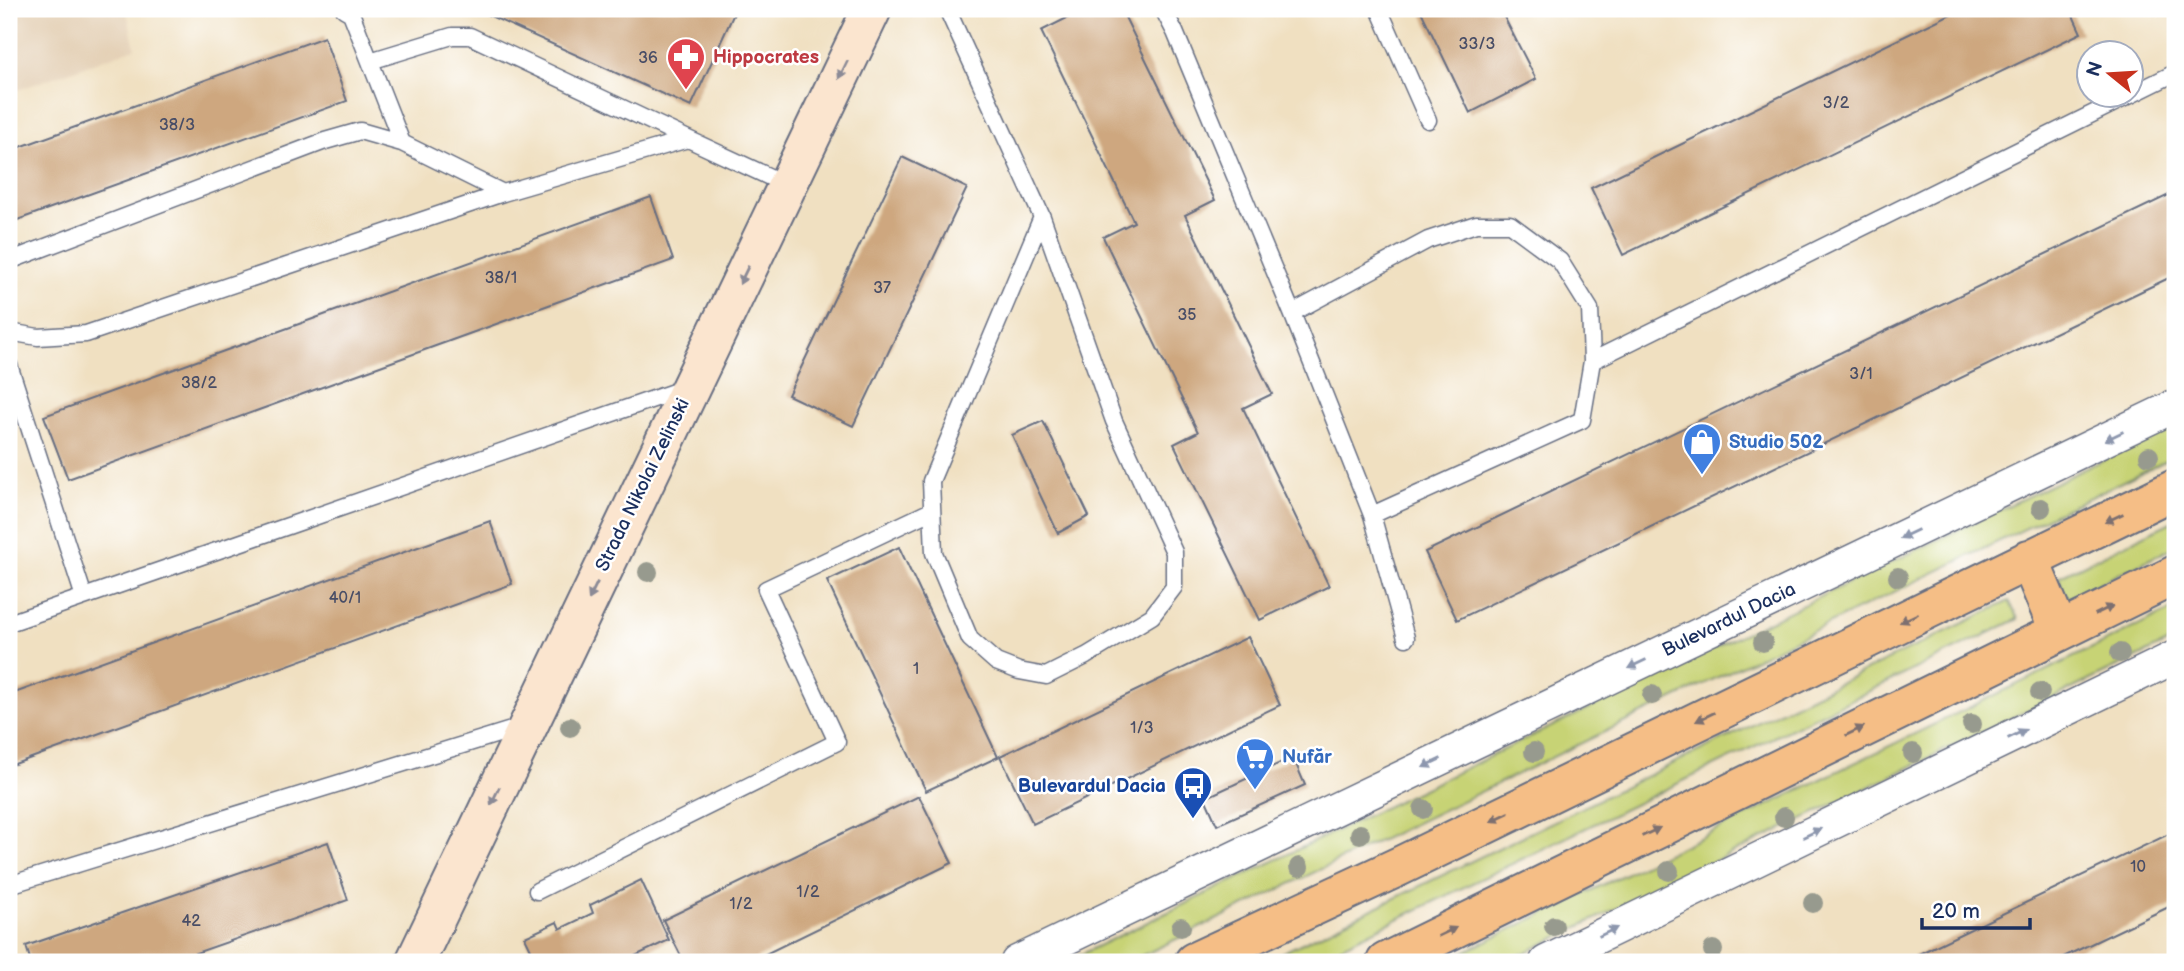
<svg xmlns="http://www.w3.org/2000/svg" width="2184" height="971" font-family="'Balsamiq Sans',sans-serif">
	<rect width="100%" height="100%" fill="#fff"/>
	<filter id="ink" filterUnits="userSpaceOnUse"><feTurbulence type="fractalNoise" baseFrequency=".0143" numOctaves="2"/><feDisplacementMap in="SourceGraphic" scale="14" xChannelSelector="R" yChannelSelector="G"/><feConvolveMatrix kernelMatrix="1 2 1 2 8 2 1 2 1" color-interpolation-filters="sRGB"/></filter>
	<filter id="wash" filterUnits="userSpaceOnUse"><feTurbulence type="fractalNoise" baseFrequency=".00686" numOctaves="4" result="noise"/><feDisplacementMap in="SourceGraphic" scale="28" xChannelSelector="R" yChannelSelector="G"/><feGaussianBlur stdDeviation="1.57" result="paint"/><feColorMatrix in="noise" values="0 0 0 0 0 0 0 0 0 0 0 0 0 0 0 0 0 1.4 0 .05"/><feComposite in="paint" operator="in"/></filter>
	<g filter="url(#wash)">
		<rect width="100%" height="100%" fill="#f0e0c1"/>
		<path fill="#e4d0b6" d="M9,9h117l9,39 -126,45z"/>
		<path fill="#c7d375" stroke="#71816a" stroke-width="2" d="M2175,425v31l-1046,506h-64z
			M2175,520v27l-108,52 -9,-22z
			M2009,601l9,18 -709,343h-46z
			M2175,608v31l-669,323h-63z"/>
		<g id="blocks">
			<path fill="#cea77f" d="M475,9h261l-45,98z
				M1085,9h36l94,191 -30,15 87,179 -29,14 86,178 -69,34 -86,-176 24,-12 -95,-195 31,-15 -93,-191z
				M1420,9h80l36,70 -66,34z
				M1961,9h109l11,24 -458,222 -32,-67z
				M324,37l23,64 -338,122v-72z
				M902,157l65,31 -114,238 -65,-31z
				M2175,192v83l-718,345 -32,-68z
				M651,197l22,63 -605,219 -24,-63z
				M1043,421l46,95 -31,17 -46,-98z
				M490,521l22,63 -503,182v-71z
				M899,547l99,210 -72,34 -99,-210z
				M1248,637l32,68 -247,119 -33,-68z
				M1293,757l12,28 -88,40 -12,-27z
				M919,796l33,67 -203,99h-65l-21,-42z
				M2175,831v73l-122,58h-151z
				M328,842l20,58 -178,62h-139l-5,-16z
				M641,880l28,60 -34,16 2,6h-100l-12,-25 32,-15 3,7 33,-16 -3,-8z"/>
		</g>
	</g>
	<g filter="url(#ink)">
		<use href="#blocks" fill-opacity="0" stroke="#666d81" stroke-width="2"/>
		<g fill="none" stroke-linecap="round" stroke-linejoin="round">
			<defs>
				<path id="lane" d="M344,9l7,4 51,130
					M947,9l95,208 72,204 60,131v35l-22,29 -66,40 -40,20 -27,-5 -23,-9 -26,-23 -36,-86 -3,-72 111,-264
					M1163,9l12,23 117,281 80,202 34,123
					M1379,9l49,111
					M370,61l82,-25h18l218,103
					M503,193l185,-54 99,46
					M9,261l316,-120 35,-10 42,12 101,50 -417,141 -48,3 -29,-5
					M1292,313l136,-73 48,-16h34l50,37 30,48 2,52 -10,59 -210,95
					M1592,361l583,-288
					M9,365l75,232
					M9,623l676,-235
					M9,885l512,-158
					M537,891l300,-149 -71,-153 165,-78
					M2170,962l5,-2"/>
				<path id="street" d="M1017,962l1158,-556
					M1546,962l629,-305"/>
				<path id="secondary" d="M415,962l457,-953"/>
				<path id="highway" d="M2029,559l30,72
					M1194,962l206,-96 775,-377
					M1386,962l789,-387"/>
			</defs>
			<use href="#lane" stroke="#666d81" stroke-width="19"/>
			<use href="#street" stroke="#666d81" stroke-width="35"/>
			<use href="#secondary" stroke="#666d81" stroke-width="42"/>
			<use href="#highway" stroke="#666d81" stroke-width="42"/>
			<use href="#lane" stroke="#fff" stroke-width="16"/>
			<use href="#street" stroke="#fff" stroke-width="32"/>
			<use href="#secondary" stroke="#fbe5cf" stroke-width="38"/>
			<use href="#highway" stroke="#f5be86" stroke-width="38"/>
		</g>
		<g fill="#979a8e">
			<circle cx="2149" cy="456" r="10"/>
			<circle cx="2041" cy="508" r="10"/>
			<circle cx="648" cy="572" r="10"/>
			<circle cx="1898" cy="577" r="10"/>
			<circle cx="1763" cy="642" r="10"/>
			<circle cx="2120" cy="653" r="10"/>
			<circle cx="2040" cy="692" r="10"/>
			<circle cx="1652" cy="695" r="10"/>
			<circle cx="1972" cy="724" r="10"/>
			<circle cx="570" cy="727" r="10"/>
			<circle cx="1534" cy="752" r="10"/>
			<circle cx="1913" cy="753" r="10"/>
			<circle cx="1423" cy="809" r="10"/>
			<circle cx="1784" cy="817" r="10"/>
			<circle cx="1360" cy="834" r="10"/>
			<circle cx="1299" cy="867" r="10"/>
			<circle cx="1669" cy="871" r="10"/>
			<circle cx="1813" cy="903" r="10"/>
			<circle cx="1554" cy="926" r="10"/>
			<circle cx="1181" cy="927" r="10"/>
			<circle cx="1713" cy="950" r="10"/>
		</g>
		<defs><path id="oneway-solid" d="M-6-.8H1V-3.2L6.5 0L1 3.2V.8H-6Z" transform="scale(1.75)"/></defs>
		<g fill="#8b8a96">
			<use href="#oneway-solid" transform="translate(843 70) rotate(116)"/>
			<use href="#oneway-solid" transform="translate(744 275) rotate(116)"/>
			<use href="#oneway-solid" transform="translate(593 591) rotate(116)"/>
			<use href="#oneway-solid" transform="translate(495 796) rotate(116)"/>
		</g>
		<g fill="#8d97ae">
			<use href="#oneway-solid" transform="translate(2114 436) rotate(154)"/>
			<use href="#oneway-solid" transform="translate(1909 534) rotate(154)"/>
			<use href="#oneway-solid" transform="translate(1637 664) rotate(154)"/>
			<use href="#oneway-solid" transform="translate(2017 734) rotate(-26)"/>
			<use href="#oneway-solid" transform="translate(1432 763) rotate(154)"/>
			<use href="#oneway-solid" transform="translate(1812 833) rotate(-26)"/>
			<use href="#oneway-solid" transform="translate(1608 932) rotate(-26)"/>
		</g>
		<g fill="#7d6f70">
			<use href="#oneway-solid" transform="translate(2114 518) rotate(154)"/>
			<use href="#oneway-solid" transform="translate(2104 610) rotate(-26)"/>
			<use href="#oneway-solid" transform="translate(1909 618) rotate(154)"/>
			<use href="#oneway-solid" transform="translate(1705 717) rotate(154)"/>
			<use href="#oneway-solid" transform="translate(1855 731) rotate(-26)"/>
			<use href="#oneway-solid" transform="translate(1500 817) rotate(154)"/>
			<use href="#oneway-solid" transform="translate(1651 832) rotate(-26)"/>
			<use href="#oneway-solid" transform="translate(1447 932) rotate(-26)"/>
		</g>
	</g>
	<defs>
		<symbol id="pharmacy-pin" viewBox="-11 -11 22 30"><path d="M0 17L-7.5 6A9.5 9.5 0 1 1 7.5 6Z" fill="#e0444e" stroke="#fff"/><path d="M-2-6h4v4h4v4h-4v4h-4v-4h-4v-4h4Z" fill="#fff"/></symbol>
		<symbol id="shop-pin" viewBox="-11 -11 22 30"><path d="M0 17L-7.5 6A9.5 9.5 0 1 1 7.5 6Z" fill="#3f7fe0" stroke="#fff"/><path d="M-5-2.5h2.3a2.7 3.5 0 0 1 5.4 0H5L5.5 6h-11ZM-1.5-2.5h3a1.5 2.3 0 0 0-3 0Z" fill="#fff"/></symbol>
		<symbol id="supermarket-pin" viewBox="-11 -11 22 30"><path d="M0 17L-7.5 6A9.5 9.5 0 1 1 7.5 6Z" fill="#3f7fe0" stroke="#fff"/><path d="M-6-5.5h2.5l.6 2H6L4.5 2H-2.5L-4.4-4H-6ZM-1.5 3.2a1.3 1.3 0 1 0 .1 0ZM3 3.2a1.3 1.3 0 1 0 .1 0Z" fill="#fff"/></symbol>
		<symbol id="bus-pin" viewBox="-11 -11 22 30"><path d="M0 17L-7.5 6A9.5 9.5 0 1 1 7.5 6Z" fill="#1a4fb4" stroke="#fff"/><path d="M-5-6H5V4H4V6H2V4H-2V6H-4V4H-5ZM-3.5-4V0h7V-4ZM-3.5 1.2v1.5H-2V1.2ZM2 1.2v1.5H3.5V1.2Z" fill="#fff"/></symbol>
	</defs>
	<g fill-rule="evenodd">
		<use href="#pharmacy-pin" x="664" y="35" width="44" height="60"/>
		<use href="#shop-pin" x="1680" y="420" width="44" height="60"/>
		<use href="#supermarket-pin" x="1233" y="735" width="44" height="60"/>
		<use href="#bus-pin" x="1171" y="764" width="44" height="60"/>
	</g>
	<g text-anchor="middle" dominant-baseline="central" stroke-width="5" stroke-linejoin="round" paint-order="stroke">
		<g font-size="16" fill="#484d66">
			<text x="1477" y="44">33/3</text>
			<text x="648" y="58">36</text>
			<text x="1836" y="103">3/2</text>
			<text x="177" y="125">38/3</text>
			<text x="501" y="278">38/1</text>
			<text x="882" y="288">37</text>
			<text x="1187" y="315">35</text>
			<text x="1861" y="374">3/1</text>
			<text x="199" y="383">38/2</text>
			<text x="345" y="598">40/1</text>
			<text x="916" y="669">1</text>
			<text x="1142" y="728">1/3</text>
			<text x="2138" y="867">10</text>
			<text x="808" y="892">1/2</text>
			<text x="741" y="904">1/2</text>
			<text x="191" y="921">42</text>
		</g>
		<g font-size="19" font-weight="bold" fill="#be3a42" stroke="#fff" text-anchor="start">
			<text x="713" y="57">Hippocrates</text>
		</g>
		<g font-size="19" font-weight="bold" fill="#366cbe" stroke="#fff" text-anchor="start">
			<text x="1729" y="442">Studio 502</text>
			<text x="1282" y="757">Nufăr</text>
		</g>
		<g font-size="19" fill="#1b2f5e" stroke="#fff">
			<text transform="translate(643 485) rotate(-64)">Strada Nikolai Zelinski</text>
			<text transform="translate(1729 620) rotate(-26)">Bulevardul Dacia</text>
		</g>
		<g font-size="19" font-weight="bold" fill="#164399" stroke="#fff" text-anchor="end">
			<text x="1166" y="786">Bulevardul Dacia</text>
		</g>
	</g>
	<rect width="2184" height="971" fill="none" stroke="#fff" stroke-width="35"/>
	<g transform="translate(2110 74) rotate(288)"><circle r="33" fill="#ffffff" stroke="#a4acbf" stroke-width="2"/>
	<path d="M0-5L12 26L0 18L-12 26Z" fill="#c8321e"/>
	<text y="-10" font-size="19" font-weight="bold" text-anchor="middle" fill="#1b2f5e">N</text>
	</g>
	<path d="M1922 918v10h108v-10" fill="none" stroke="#1b2f5e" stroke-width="3.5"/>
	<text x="1932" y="918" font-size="21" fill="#1b2f5e" stroke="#ffffff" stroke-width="5" paint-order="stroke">20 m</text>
</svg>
